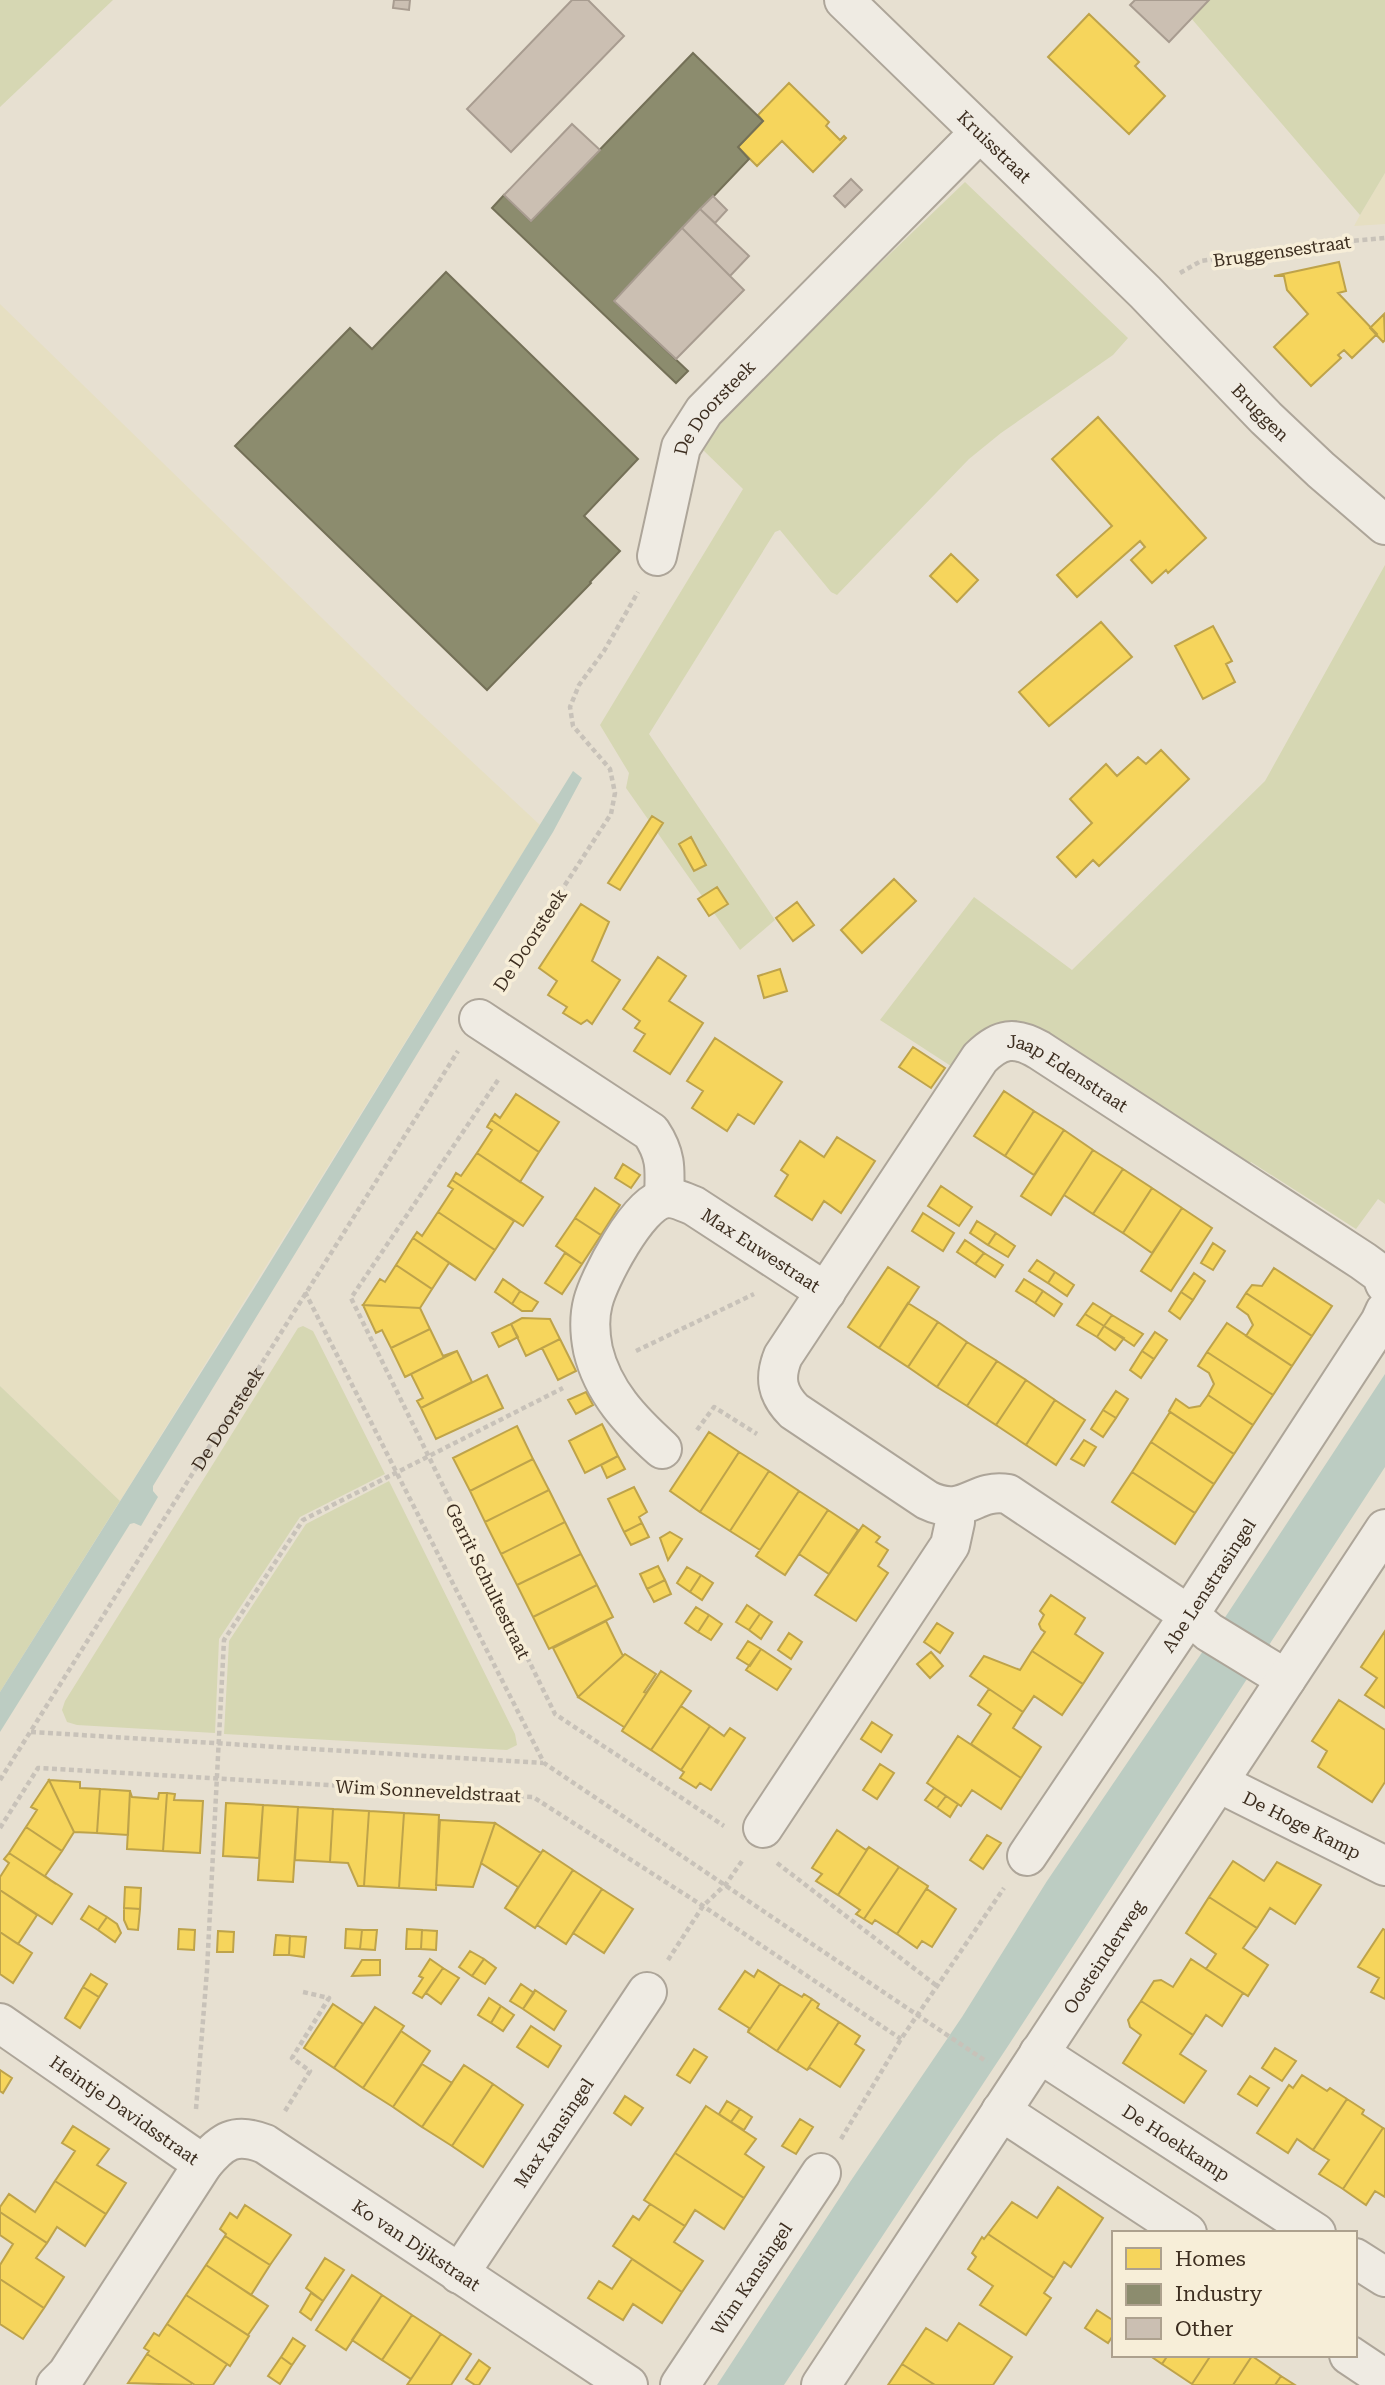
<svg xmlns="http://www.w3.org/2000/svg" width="1385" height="2385" font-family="'Roboto Serif',serif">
	<rect width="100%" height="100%" fill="#e7e0d1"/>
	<path fill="#e6dfc2" d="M1385,173v51l-31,2 6,-11z
		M0,304l407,397 133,124 -420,676 -120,-115z"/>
	<path fill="#d6d7b3" d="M0,0h113l-113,107z
		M1198,0h187v173l-25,42 -175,-204z
		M965,182l163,156 -15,17 -112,78 -32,26 -132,136 -6,-3 -51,-62 -5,2 -126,202 126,186 -35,30 -114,-162 3,-15 -29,-48 143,-236 -42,-41 16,-18 7,-17z
		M1385,565v639l-7,-5 -22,30 -105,-67 -5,6 -225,-145 -31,3 -19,16 -17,26 -74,-48 94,-123 98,73 193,-189z
		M303,1326l10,5 72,143 -85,43 -81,122 -4,94 -138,-8 -10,-3 -5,-12 3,-9 233,-373z
		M0,1386l120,115 -120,191z
		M389,1481l126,253 2,11 -10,5 -283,-16 5,-93 77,-117z"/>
	<path fill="#bcccc2" d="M573,771l9,7 -29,54 -400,654v5l5,6 -17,29 -7,-3 -4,1 -130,208v-40l258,-410z
		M1385,1374v93l-377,579 -224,339h-67l133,-203 112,-165 85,-136 152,-224z"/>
	<path fill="#f6d55c" stroke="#bea34a" stroke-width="2" d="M1089,14l50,48 -4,4 30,30 -36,38 -81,-77z
		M789,83l40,39 -3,4 14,14 4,-4 2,2 -33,34 -31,-31 -25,25 -19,-19 25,-26 -5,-6z
		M1339,262l7,29 -8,2 39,41 -25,24 -8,-8 -6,5 3,3 -30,28 -37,-39 34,-33 -21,-24 -3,-14h-10z
		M1384,314l1,26 -2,2 -13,-14z
		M1098,417l108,121 -38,35 -2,-3 -14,13 -21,-23 14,-13 -5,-6 -63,56 -20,-22 55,-49 -60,-67z
		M951,554l27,26 -21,22 -27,-26z
		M1101,622l31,35 -83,69 -30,-34z
		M1213,626l19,35 -6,3 9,18 -32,17 -28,-53z
		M1161,750l28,29 -90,87 -6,-6 -17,17 -19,-20 35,-34 -22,-24 36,-35 11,12 21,-19 8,7z
		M652,816l11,7 -43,67 -12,-7z
		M691,837l15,28 -12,6 -15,-27z
		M894,879l22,22 -54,52 -21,-23z
		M717,887l11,17 -19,12 -11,-17z
		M797,902l17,23 -21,16 -17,-23z
		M581,904l28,18 -17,39 28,19 -28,44 -5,-4 -6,4 -18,-11 4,-6 -19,-12 9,-14 -18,-13z
		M658,957l28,19 -17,25 34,22 -33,51 -36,-23 11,-17 -10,-6 5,-7 -17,-12z
		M780,969l7,22 -23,7 -6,-22z
		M715,1038l67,44 -28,42 -16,-10 -11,17 -35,-23 11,-17 -16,-10z
		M913,1047l32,21 -14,20 -32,-21z
		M1004,1091l30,20 -29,45 -31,-20z
		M516,1094l43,28 -20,30 -48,-32 4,-6 5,4z
		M1034,1111l30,19 -30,45 -29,-19z
		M491,1120l48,32 -19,30 -43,-29 15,-23 -5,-3z
		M1064,1130l29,20 -42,65 -30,-19z
		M837,1137l38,24 -34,52 -17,-12 -12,19 -37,-24 13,-21 -7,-5 19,-29 24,16z
		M1093,1150l30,19 -30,45 -29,-19z
		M477,1153l66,44 -20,29 -71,-46 4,-7 5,3z
		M623,1164l17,11 -9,13 -16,-10z
		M1123,1169l29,19 -29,45 -30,-19z
		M452,1180l62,41 -19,29 -57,-38 15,-23 -5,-3z
		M941,1186l31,21 -13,19 -31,-20z
		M595,1188l25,17 -19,30 -26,-17z
		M1152,1188l30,20 -30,45 -29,-20z
		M1182,1208l30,20 -41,63 -30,-20z
		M438,1212l57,38 -20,30 -62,-42 4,-6 5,4z
		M923,1213l31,20 -11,18 -31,-20z
		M575,1218l26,17 -19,29 -26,-18z
		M977,1221l19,12 -8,12 -18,-12z
		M996,1233l19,13 -7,11 -20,-12z
		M413,1238l48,33 -12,-8 -17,26 -36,-24z
		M965,1240l19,13 -9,11 -18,-12z
		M1213,1243l12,8 -12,19 -12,-7z
		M565,1253l17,11 -20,30 -17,-11z
		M984,1253l19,12 -8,12 -20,-13z
		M1037,1260l18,12 -7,11 -19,-12z
		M396,1265l36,24 -12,19 -57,-3 17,-26 5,3z
		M888,1267l31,20 -40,61 -31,-21z
		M1274,1268l58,38 -20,30 -66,-43 6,-8 10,1z
		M1055,1272l19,13 -7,11 -19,-13z
		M1194,1273l11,8 -12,19 -12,-8z
		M503,1279l17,12 -8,13 -17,-12z
		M1024,1279l19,12 -8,12 -19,-12z
		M520,1291l18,11 -6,9h-10l-10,-7z
		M1043,1291l19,13 -8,12 -19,-13z
		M1181,1292l12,8 -13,19 -11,-8z
		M1246,1293l66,43 -20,30 -46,-30 7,-11 -5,-10 -11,-8z
		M908,1303l30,19 -30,45 -29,-19z
		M1093,1303l19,12 -8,11 -19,-12z
		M363,1305l57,3 10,21 -39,19 -9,-18 -6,3z
		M1085,1314l19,12 -7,11 -20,-12z
		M1112,1315l31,19 -9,12 -30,-20z
		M522,1318l28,1 10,20 -34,17 -15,-32z
		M938,1322l29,20 -30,45 -29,-20z
		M1227,1323l65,43 -19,29 -66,-43z
		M511,1324l7,13 -19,10 -7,-14z
		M1104,1326l20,12 -9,12 -18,-13z
		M430,1329l13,27 14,-5 -52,26 -14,-29z
		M1155,1332l12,8 -13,19 -12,-8z
		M560,1339l16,32 -18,9 -16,-32z
		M967,1342l30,19 -30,45 -30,-19z
		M457,1351l15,31 -51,26 -4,-7 6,-3 -12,-24 -6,3z
		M1142,1351l12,8 -13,19 -11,-8z
		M1207,1352l66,43 -20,30 -45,-30 6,-11 -5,-11 -11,-7z
		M997,1361l29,19 -30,45 -29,-19z
		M487,1375l16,33 -67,31 -15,-31z
		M1026,1380l29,20 -29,45 -30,-20z
		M1116,1391l12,8 -12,19 -13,-8z
		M586,1392l7,13 -17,9 -8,-14z
		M1208,1395l45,30 -19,29 -65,-43 7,-12 13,9 11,-2z
		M1055,1400l30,20 -29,45 -30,-20z
		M1103,1410l13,8 -13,19 -12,-8z
		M1170,1412l64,42 -20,30 -63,-42z
		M602,1424l16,32 -33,17 -16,-32z
		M517,1426l16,33 -63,32 -17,-33z
		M709,1432l30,20 -39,60 -30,-21z
		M1084,1440l12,7 -12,19 -13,-7z
		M1151,1442l63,42 -19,29 -63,-41z
		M739,1452l30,19 -39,60 -30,-19z
		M618,1456l7,13 -18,9 -6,-13z
		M533,1459l16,31 -64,32 -15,-31z
		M769,1471l30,20 -39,59 -30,-19z
		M1132,1472l63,41 -20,31 -63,-42z
		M634,1487l13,25 -8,5 3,6 -18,9 -16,-33z
		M549,1490l16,32 -64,32 -16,-32z
		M799,1491l29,19 -43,65 -29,-19z
		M828,1510l30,20 -29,44 -30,-20z
		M565,1522l16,32 -64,31 -16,-31z
		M642,1523l7,14 -18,8 -7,-13z
		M863,1525l17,12 -4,5 12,8 -10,16 10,7 -32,48 -41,-26z
		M670,1532l12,7 -14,21 -8,-22z
		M581,1554l16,31 -64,32 -16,-32z
		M658,1566l7,14 -18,9 -7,-15z
		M687,1567l14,8 -11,17 -13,-9z
		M701,1575l12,8 -11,17 -12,-8z
		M665,1580l6,14 -17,8 -7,-13z
		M597,1585l16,32 -64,32 -16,-32z
		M1051,1595l34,23 -10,16 28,19 -20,31 -51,-33 13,-19 -4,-3 -2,-5 5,-9 -4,-4z
		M747,1605l13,9 -11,16 -13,-8z
		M696,1607l13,8 -11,17 -13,-9z
		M760,1614l12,8 -11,17 -12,-9z
		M709,1615l13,9 -11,16 -13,-8z
		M606,1621l17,35 -45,41 -25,-49z
		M937,1623l16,10 -13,20 -16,-11z
		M1385,1631v77l-20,-13 12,-17 -16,-11z
		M789,1633l13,9 -11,17 -13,-9z
		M748,1641l13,8 -11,17 -13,-8z
		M761,1649l30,20 -14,21 -31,-20z
		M1032,1651l51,33 -21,31 -28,-19 -11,16 -53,-36 14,-20 36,14z
		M931,1652l12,14 -13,12 -13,-14z
		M625,1654l31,20 -12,18 2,1 15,-22 -39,60 2,-4 -46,-30z
		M661,1671l30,20 -40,59 -29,-19z
		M989,1689l34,23 -10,16 28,19 -20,31 -50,-34 20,-30 -13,-9z
		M1339,1700l46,30v52l-13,20 -54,-35 9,-16 -15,-10z
		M681,1706l29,20 -29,44 -30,-20z
		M872,1722l20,13 -11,17 -20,-13z
		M710,1726l14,10 6,-8 15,10 -34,52 -11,-7 -4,5 -16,-10 4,-6 -3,-2z
		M958,1736l63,42 -20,31 -29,-19 -11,16 -34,-23z
		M880,1764l14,9 -17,26 -14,-9z
		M49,1780l25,52 -12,19 -36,-24 11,-17 -6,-3z
		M49,1780l31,2v6l20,1 -3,44 -23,-1z
		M934,1788l12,8 -9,12 -12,-8z
		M100,1789l30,2 -2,44 -31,-2z
		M130,1791l2,6 26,2 1,-6h8l-4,58 -36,-2z
		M167,1793l8,1 -1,6 29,1 -3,52 -37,-2z
		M946,1796l12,8 -8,13 -13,-9z
		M226,1803l37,2 -4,53 -36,-2z
		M263,1805l35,2 -5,75 -35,-2z
		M298,1807l35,2 -3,53 -35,-2z
		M333,1809l36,2 -5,75h-6l-10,-23 -18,-1z
		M369,1811l35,2 -5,75 -35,-2z
		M404,1813l35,2 -3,75 -37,-2z
		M440,1820l55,3 -22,64 -37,-2z
		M495,1823l46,30 2,-3 -29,44 4,-7 -37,-24z
		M26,1827l36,24 -17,25 11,8 -47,-31z
		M837,1830l29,20 3,-3 -31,48 -22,-14 6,-7 -10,-6z
		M987,1835l14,8 -18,26 -13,-9z
		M869,1847l30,20 -35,52 -8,-5 4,-4 -22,-15z
		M543,1850l30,20 -38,58 -30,-20z
		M9,1853l63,41 -20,30 -52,-34v-13l9,-14 -5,-4z
		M1233,1861l31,20 13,-19 44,23 -26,39 -25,-16 -13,20 -48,-31z
		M899,1867l29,19 -31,48 -22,-14 -3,4 -8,-5z
		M573,1870l29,19 -36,55 -29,-19z
		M928,1886l-1,3 29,20 -24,38 -10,-6 -5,7 -20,-14z
		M125,1887l16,1 -1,21 -16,-1z
		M602,1889l31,20 -29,44 -31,-20z
		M0,1890l37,25 -19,29 -18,-12z
		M1209,1897l48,31 -14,20 25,17 -20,31 -42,-27 10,-15 -30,-21z
		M89,1906l18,11 -9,13 -17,-11z
		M124,1908l16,1 -2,21 -10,-1 -4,-9z
		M107,1917l10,7 4,9 -6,9 -17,-12z
		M179,1929l16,1 -1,20 -16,-1z
		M346,1929l16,1 -2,19 -15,-1z
		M407,1929l15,1 -1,19h-15z
		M1383,1929l2,1v69l-14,-7 8,-14 -21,-11z
		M362,1930h15l-2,20 -15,-1z
		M422,1930l15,1 -1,19 -15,-1z
		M218,1931l16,1 -1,20h-16z
		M0,1932l32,21 -19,30 -13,-9z
		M276,1935l14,1 -1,19h-15z
		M290,1936l16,1 -2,20 -15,-2z
		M470,1951l14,8 -12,17 -13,-9z
		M430,1959l13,9 -21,30 -9,-5 10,-15 -4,-2z
		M484,1959l12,9 -11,16 -13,-8z
		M1191,1959l52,34 -21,33 -16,-11 -13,20 -52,-34 13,-20 7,-1 12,7z
		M362,1960h18v15l-28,1z
		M443,1968l16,10 -18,26 -15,-11z
		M758,1970l22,14 -32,48 1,-4 -30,-19 26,-38 9,6z
		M91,1974l16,10 -8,13 -16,-10z
		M521,1984l13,9 -11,16 -13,-8z
		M780,1984l22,13 2,-3 8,5 -35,52 -29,-19z
		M83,1987l16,10 -19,31 -15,-10z
		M535,1990l31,21 -12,19 -31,-21z
		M489,1998l12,8 -10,17 -13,-8z
		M812,1999l7,5 -2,4 22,14 -32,48 -30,-19z
		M1141,2001l52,34 -13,19 26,17 -22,32 -61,-40 18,-28 -11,-8 -2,-7z
		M333,2004l30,20 -29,44 -30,-20z
		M501,2006l13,9 -11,16 -12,-8z
		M375,2007l29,19 -41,62 -29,-20z
		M839,2022l21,14 -5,8 9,6 -24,37 -30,-19 -3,2z
		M531,2026l30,20 -13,21 -31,-20z
		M401,2031l29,20 -37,56 -30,-19z
		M1275,2048l21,13 -14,20 -20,-13z
		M694,2049l13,8 -17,26 -13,-8z
		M422,2064l30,19 -30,44 -29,-20z
		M464,2065l29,19 -41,62 -30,-19z
		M0,2070l12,8 -9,15 -3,-2z
		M1302,2075l25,16 3,-3 17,11 -34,51 -16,-11 -9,14 -31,-20 32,-48 4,3z
		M1250,2076l19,12 -12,18 -19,-12z
		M493,2084l30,21 -40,62 -31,-21z
		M625,2096l18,12 -12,17 -17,-12z
		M1347,2099l17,11 -2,4 21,14 -40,61 -24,-15 10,-14 -16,-10z
		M727,2101l13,8 -9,13 -12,-8z
		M706,2106l50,33 -11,15 19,13 -20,31 -69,-45z
		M740,2109l12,8 -8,13 -13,-8z
		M800,2119l13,8 -17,27 -14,-8z
		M73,2126l36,23 -12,16 29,18 -20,31 -51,-33 20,-30 -13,-8z
		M1383,2128l2,1v68l-10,-6 -9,14 -23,-16z
		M675,2153l69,45 -20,31 -29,-19 -10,16 -41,-26z
		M55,2181l51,33 -21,32 -28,-19 -10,16 -47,-31v-5l9,-13 26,18z
		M1058,2187l45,31 -32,49 -7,-5 -10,16 -66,-44 24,-32 25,16z
		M650,2204l35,22 -11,16 29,19 -21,31 -69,-46 20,-30 6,4z
		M245,2205l46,30 -21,30 -45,-29 1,-2 -6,-5 10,-16 7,5z
		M0,2212l47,31 -11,15 28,19 -20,31 -44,-29v-14l13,-21 -13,-9z
		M988,2234l66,44 -10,15 7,5 -25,37 -46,-30 13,-19 -25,-17 8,-12 -4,-4 10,-16 2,2z
		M225,2236l45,29 -19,30 -45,-30z
		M325,2258l19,12 -21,31 -17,-13z
		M632,2259l50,33 -20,31 -29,-19 -10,16 -35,-22 11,-17 13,8z
		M206,2265l62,41 -20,29 -62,-40z
		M352,2275l30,20 -36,55 -30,-20z
		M0,2279l44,29 -21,31 -23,-15z
		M311,2293l12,8 -12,19 -11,-8z
		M186,2295l63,41 -19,30 -63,-42z
		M382,2295l30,20 -30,45 -30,-20z
		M1097,2310l17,11v13l-6,9 -23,-15z
		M412,2315l29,19 -30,45 -29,-19z
		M959,2323l53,34 -19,28h-58l-33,-21 24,-36 21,13z
		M167,2324l60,40 -14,21h-18l-48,-31 2,-3 -5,-3 10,-15 5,3z
		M441,2334l30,20 -20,31h-44z
		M293,2338l12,8 -13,19 -11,-8z
		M147,2354l45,29 -1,2 -63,-2z
		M1149,2355h19l-6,9z
		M1168,2355h43l-19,29 -30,-20z
		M1211,2355h39l2,1 -19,29h-40l-1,-1z
		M1252,2356l29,20 -6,9h-42z
		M281,2357l11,8 -12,19 -12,-8z
		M479,2360l11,8 -11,17h-4l-9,-6z
		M902,2364l33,21h-47z
		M1281,2376l14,9h-20z"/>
	<path fill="#8c8c6e" stroke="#747057" stroke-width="2" d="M693,53l70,68 -25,26 11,12 -135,142 74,70 -12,12 -184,-175 12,-13 27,26z
		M446,272l192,187 -54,57 36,35 -30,31 1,1 -104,107 -252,-244 115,-118 22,21z"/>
	<path fill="#cbbfb2" stroke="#a89c90" stroke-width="2" d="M394,0h16l-1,10 -16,-2z
		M572,0h16l36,36 -113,116 -44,-43z
		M1135,0h74l-40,42 -39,-37z
		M572,124l28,26 -69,71 -27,-26z
		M851,179l11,11 -17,17 -11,-11z
		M713,196l14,14 -12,13 -15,-14z
		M700,209l49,47 -19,20 -48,-48z
		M682,228l62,62 -68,69 -62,-58z"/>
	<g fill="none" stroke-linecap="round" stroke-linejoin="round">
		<defs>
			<g id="minor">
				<path id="s2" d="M657,556l24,-109 23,-36 276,-279"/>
				<path d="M479,1019l172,113c16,24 14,38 13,66"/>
				<path id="s3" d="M662,1449c-31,-28 -59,-57 -69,-99 -3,-15 -4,-33 0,-48 6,-24 45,-98 70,-103 10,-3 21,3 31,7l132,86"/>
				<path id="s4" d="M1286,1679l-77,-47 -20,-17 -181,-121c-35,-6 -42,25 -81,6l-133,-89c-17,-17 -20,-33 -11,-55l197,-298c20,-20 35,-22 59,-8l324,211 18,13 4,10"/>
				<path id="s5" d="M1219,1783l166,83"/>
				<path d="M763,1828l187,-283 5,-23v-15"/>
				<path id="s6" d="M1027,1856l162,-241 191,-293 5,-11"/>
				<path id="s7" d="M0,2023l203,141 -136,210 -11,11"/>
				<path id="s8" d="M1039,2053l277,180"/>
				<path d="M1001,2111l186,122"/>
				<path id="s9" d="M203,2164c19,-23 32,-32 62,-20l363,241"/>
				<path d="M1355,2258l30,19"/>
				<path id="s10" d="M459,2274l188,-282"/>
				<path d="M1349,2355l36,24"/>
				<path id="s11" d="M680,2385l141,-212"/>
				<path id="s12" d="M821,2385l564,-856"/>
			</g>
			<g id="tertiary">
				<path id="s13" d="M844,0l301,292 121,126 55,52 64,55"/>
			</g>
		</defs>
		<use href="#minor" stroke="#ada599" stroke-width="42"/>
		<use href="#tertiary" stroke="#ada599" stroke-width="42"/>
		<g stroke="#c8c2b9" stroke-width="4.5" stroke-dasharray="5 3.5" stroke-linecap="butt">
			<path d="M1180,273l21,-12 114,-17 70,-6"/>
			<path d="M500,985l111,-171 4,-21 -5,-24 -37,-43 -3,-19 9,-22 25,-34 34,-59"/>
			<path d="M498,1080l-147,218 204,416 169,112"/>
			<path d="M305,1292l239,471 443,299"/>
			<path d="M636,1351l118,-57"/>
			<path d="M697,1430l17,-23 43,27"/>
			<path d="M31,1732l512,31"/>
			<path id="s1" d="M0,1780l458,-729"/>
			<path d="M0,1828l38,-60 495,29 170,109 198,133"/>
			<path d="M777,1863l160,123"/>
			<path d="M668,1960l35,-54 23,-22 16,-23"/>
			<path d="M196,2109l11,-139 17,-330 79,-120 260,-132"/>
			<path d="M285,2111l25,-40 -18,-13 37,-60 -26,-6"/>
			<path d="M841,2139l60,-100 103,-151"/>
		</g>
		<use href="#minor" stroke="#efebe3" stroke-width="38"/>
		<use href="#tertiary" stroke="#efebe3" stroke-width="38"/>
	</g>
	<g text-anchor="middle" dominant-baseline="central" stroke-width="7" stroke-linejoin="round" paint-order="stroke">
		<g font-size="18" fill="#3d2e20" stroke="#f7eed8">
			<text stroke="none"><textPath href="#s13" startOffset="210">Kruisstraat</textPath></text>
			<text transform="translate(1282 251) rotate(-8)">Bruggensestraat</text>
			<text stroke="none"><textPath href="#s2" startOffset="163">De Doorsteek</textPath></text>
			<text stroke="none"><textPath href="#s13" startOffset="586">Bruggen</textPath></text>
			<text transform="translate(530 940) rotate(-57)">De Doorsteek</text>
			<text stroke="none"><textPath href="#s4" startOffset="1097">Jaap Edenstraat</textPath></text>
			<text stroke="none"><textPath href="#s3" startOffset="411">Max Euwestraat</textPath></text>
			<text stroke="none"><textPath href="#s1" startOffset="427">De Doorsteek</textPath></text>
			<text transform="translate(488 1581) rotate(64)">Gerrit Schultestraat</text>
			<text stroke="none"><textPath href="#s6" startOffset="326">Abe Lenstrasingel</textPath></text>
			<text transform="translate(428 1791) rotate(3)">Wim Sonneveldstraat</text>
			<text stroke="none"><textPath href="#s5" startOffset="93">De Hoge Kamp</textPath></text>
			<text stroke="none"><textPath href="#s12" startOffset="513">Oosteinderweg</textPath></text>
			<text stroke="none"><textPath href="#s7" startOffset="152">Heintje Davidsstraat</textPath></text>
			<text stroke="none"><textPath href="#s10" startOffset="170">Max Kansingel</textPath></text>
			<text stroke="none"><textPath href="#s8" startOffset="164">De Hoekkamp</textPath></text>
			<text stroke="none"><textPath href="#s9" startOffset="254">Ko van Dijkstraat</textPath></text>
			<text stroke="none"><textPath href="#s11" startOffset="128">Wim Kansingel</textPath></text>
		</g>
	</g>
	<rect x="1112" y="2231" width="245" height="126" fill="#f7eed8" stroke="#ada18e" stroke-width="2"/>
	<rect x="1126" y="2248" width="35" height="21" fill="#f6d55c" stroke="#ada18e" stroke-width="2"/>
	<text x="1175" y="2266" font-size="21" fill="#3d2e20">Homes</text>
	<rect x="1126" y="2284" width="35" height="21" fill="#8c8c6e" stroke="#ada18e" stroke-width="2"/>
	<text x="1175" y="2301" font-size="21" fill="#3d2e20">Industry</text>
	<rect x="1126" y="2318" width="35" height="21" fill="#cbbfb2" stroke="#ada18e" stroke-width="2"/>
	<text x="1175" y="2336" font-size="21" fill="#3d2e20">Other</text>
</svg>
